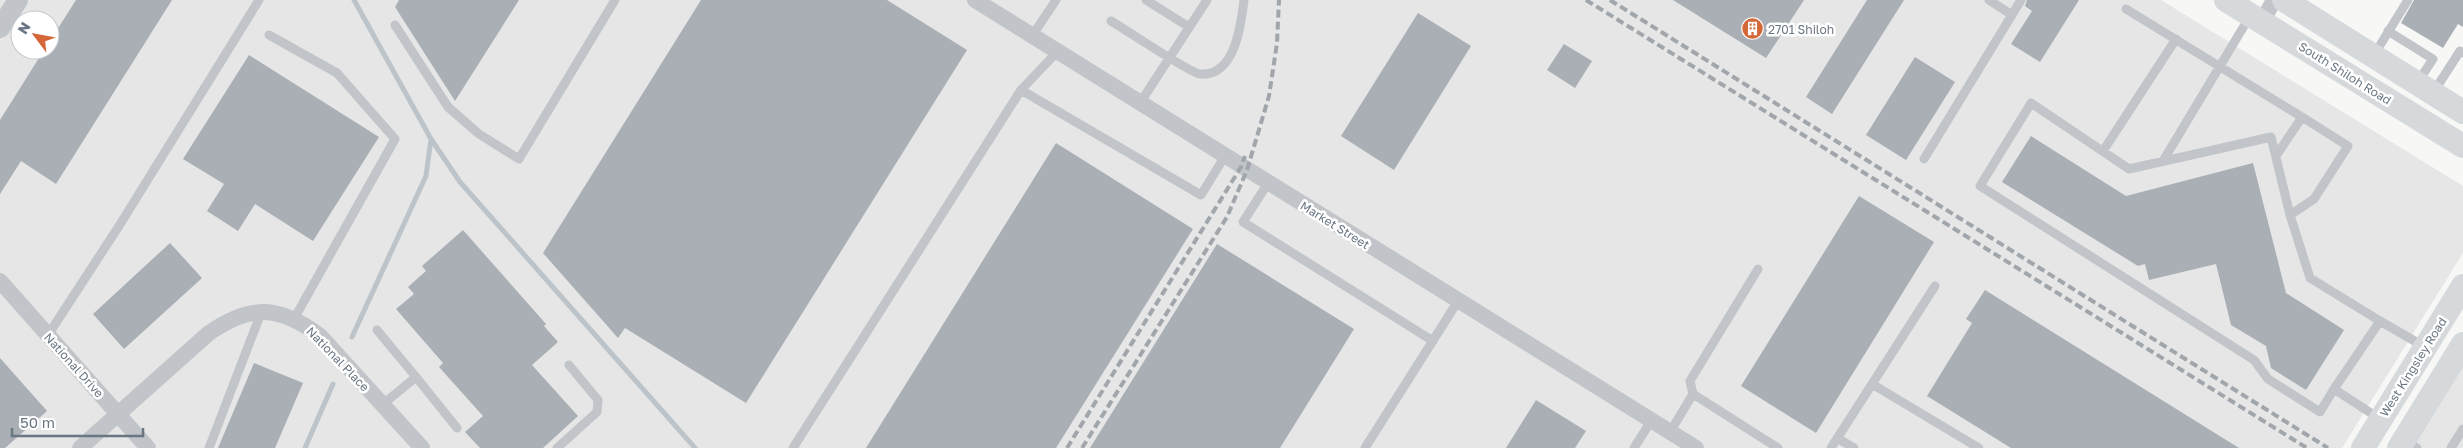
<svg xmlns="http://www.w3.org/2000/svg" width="2463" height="448" font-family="'Golos Text',sans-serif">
	<rect width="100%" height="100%" fill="#f7f7f5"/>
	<path fill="#e5e6e5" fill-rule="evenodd" d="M0,0h2161l302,186v67l-121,195h-2342zM20,20h30v30h-30z
		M2463,364v84h-52z"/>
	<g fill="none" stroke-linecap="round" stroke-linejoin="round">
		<path stroke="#bcc4ca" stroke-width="5" d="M354,0l77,139 29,43 235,266
			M352,337l74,-161 5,-37
			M305,448l28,-64"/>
	</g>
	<path fill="#a9afb5" d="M76,0h96l-116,184 -35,-23 -21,33v-74l44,-70h6v-9z
		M399,0h120l-64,101 -60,-94z
		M701,0h186l80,50 -221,353 -121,-75 -7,10 -75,-85z
		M1673,0h131l-38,58z
		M1867,0h37l-72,114 -26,-17z
		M2027,0h52l-39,62 -29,-18 21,-33 -7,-5z
		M2414,0h49v27l-5,-3 -15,24 -42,-25z
		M1418,13l53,33 -77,124 -53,-34z
		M1564,44l28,17 -17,27 -28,-18z
		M249,55l130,82 -66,104 -58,-37 -17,27 -31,-20 17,-27 -41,-25z
		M1915,57l40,25 -49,78 -40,-25z
		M2031,136l95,60 127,-33 33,130 58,37 -38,60 -35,-22 -5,-22 -35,-21 -15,-61 -67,16 -4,-16 -7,2 -136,-84z
		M1056,143l137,86 -137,219h-190z
		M1859,196l75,46 -118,191 -75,-47z
		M463,230l83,94 -2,2 14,16 -26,23 46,51 -35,32h-63l-15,-16 18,-16 -44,-49 4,-4 -47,-54 18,-15 -6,-7 18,-16 -4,-5z
		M170,243l32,35 -78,71 -31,-35z
		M1217,244l137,85 -74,119h-190z
		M1985,290l254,158h-228l-84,-52 45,-73 -6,-4z
		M0,358l47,53 -42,37h-5z
		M254,363l49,20 -28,65h-57z
		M1536,400l50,31 -11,17h-69z"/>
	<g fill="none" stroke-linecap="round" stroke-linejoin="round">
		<path stroke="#c1c4c8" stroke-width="9" d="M1146,0l43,27
			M1989,0l23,15
			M2126,9l176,108
			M1111,21c14,8 79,52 89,53 35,3 41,-49 44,-74
			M395,25l53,82 31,27 40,25 96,-159
			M2388,31l45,28 -16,24
			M269,35l68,38 58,66 -101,180
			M1032,36l24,-36
			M2374,55l34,-55
			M1021,90l180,105 24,-39
			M2433,93l27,-42 3,2
			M1140,103l67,-103
			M2103,151l73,-112
			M2276,156l26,-39 46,29 -34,53 -24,16
			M1924,159l97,-159
			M2163,161l87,-145
			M1268,183l-25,39 190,119
			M377,330l39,47 -34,28
			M48,335l71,-109 140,-226
			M416,377l41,51
			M1872,384l107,64
			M2334,389l-14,23 -52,-33 -14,-19 -274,-174 51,-83 98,66 142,-32 19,78 20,63 70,43
			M1693,394l-3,-13 68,-112
			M2380,419l-46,-30 46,-68 45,26
			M1670,432l23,-38 85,54
			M1837,438l17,10
			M2404,440l13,8
			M209,448l52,-135
			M557,448l40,-36 1,-12 -29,-35
			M793,448l228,-358 36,-38
			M1365,448l93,-147
			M1634,448l17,-27
			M1831,448l104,-162
			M2451,448l12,-19"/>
		<path stroke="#c1c4c8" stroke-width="16" d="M975,0l721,448
			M2262,22l12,-22
			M0,281l148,167
			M80,448l129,-115c42,-29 70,-28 111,3l102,112"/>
		<path stroke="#c1c4c8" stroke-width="20" d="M0,28l18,-28"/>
		<path stroke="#d5d9dc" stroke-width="24" d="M2226,0l237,146
			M2284,0l179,112
			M2363,448l100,-162
			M2399,448l64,-104"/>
		<path stroke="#a1a6ac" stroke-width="4" stroke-dasharray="8 4" stroke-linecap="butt" d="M1586,0l721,448
			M1610,0l718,448
			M1067,448l174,-281 4,-11
			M1082,448l145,-231 20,-47 22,-74 8,-53 2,-43"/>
	</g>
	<defs>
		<symbol id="building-disc" viewBox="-11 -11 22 22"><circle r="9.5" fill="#d46638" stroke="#fff"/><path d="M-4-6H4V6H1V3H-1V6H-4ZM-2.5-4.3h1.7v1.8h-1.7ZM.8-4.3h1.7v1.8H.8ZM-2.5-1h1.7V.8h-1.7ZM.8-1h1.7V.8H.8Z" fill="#fff"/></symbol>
	</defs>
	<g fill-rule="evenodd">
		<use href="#building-disc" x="1740" y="16" width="25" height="25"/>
	</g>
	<g text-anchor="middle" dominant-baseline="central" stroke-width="5" stroke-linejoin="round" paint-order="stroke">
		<g font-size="12" fill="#697683" stroke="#fff" text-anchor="start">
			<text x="1768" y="29">2701 Shiloh</text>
		</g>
		<g font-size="12" fill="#697683" stroke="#fff">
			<text transform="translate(2345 73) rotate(32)">South Shiloh Road</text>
			<text transform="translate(1335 225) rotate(32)">Market Street</text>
			<text transform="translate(338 359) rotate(46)">National Place</text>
			<text transform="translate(74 365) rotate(48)">National Drive</text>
			<text transform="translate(2413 367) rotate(-58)">West Kingsley Road</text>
		</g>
	</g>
	<g transform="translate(35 35) rotate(302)"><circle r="24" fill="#ffffff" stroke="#c3c8cd"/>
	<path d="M0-4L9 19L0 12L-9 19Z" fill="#d46638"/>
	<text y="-8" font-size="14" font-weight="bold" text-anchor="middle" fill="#697683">N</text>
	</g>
	<path d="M12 428v8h131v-8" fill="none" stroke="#697683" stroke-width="2.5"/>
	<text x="20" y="428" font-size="15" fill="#697683" stroke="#ffffff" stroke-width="4" paint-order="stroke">50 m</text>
</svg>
